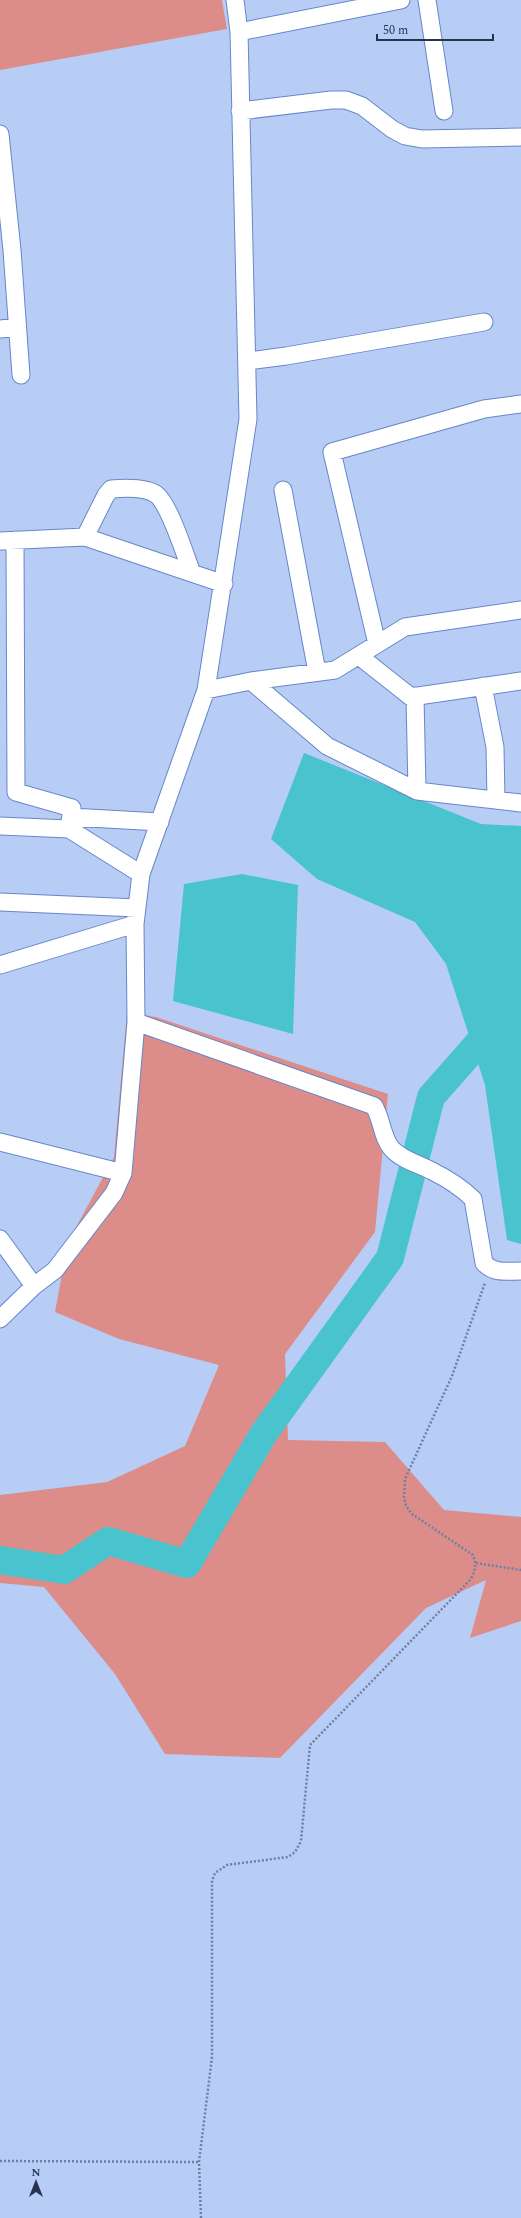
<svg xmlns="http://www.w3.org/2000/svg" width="521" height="2218" font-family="Spectral,serif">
	<rect width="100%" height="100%" fill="#b7cdf6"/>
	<path fill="#dd8d89" d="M0,0h222l5,29 -227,41z
		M127,1012l29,5 232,77 -13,138 -90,122 3,86 97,2 59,68 77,7v104l-51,17 16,-58 -60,28 -146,150 -115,-4 -50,-80 -71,-87 -44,-4v-88l107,-13 78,-36 34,-81 -100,-26 -64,-27 13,-70 46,-85z"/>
	<path fill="#49c3cd" d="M304,753l177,71 40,2v418l-14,-4 -22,-155 -39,-121 -31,-42 -98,-43 -46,-40z
		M242,874l56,11 -5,149 -120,-33 11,-117z"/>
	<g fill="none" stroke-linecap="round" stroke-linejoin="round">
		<path stroke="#49c3cd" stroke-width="28" d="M0,1560l64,10 44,-29 79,23 77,-131 126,-175 41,-161 59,-67 31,5"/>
		<defs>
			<path id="minor" d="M427,0l17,111
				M239,32l162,-32
				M240,111l91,-11h15l16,6 30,23 13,7 17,3 99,-2
				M0,134l12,116 9,125
				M0,329l17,-2
				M248,361l38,-5 198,-34
				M283,490l34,182
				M85,537l21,-42 5,-6c12,-1 36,-2 46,6 13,11 28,60 35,78
				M15,540l1,252 56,16 -3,21
				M0,541l85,-4 139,47
				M377,644l-45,-192 152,-43 37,-5
				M359,656l52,41 110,-16
				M251,681l76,65 90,45 104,12
				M483,686l12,61 1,53
				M206,690l45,-9 84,-11 70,-43 116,-17
				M415,696l2,95
				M71,817l89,5
				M0,826l69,3 72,45
				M0,902l137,6
				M0,965l135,-41
				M136,1022l238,84c8,13 8,32 18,43 10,11 27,15 40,22 14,7 30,17 41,28l11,64c10,11 23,8 37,8
				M0,1142l123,31
				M0,1239l34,47
				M0,1319l34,-33 21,-16 59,-77 9,-20 13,-151 -1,-98 6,-50 65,-184 42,-271 -9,-387 -4,-32"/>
		</defs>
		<use href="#minor" stroke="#6687c7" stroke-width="19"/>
		<path stroke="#6e80a2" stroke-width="2.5" stroke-dasharray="2 2" stroke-linecap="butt" d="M476,1563l45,7
			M0,2161l199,1
			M201,2218l-2,-56 13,-105v-176l3,-8 12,-8 61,-8 7,-5 6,-11 9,-96 161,-166c4,-9 6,-14 2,-24l-61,-41 -6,-8 -2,-8 1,-19 47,-103 33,-93"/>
		<use href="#minor" stroke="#fff" stroke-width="17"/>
	</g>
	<g transform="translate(36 2182)" stroke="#b7cdf6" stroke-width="3" paint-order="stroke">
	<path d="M0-3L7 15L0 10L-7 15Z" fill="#25334e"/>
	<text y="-6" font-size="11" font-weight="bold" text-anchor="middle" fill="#25334e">N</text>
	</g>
	<path d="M377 34v6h116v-6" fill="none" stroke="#25334e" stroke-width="2"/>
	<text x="383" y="34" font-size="12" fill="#25334e" stroke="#b7cdf6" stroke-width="3" paint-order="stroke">50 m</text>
</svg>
